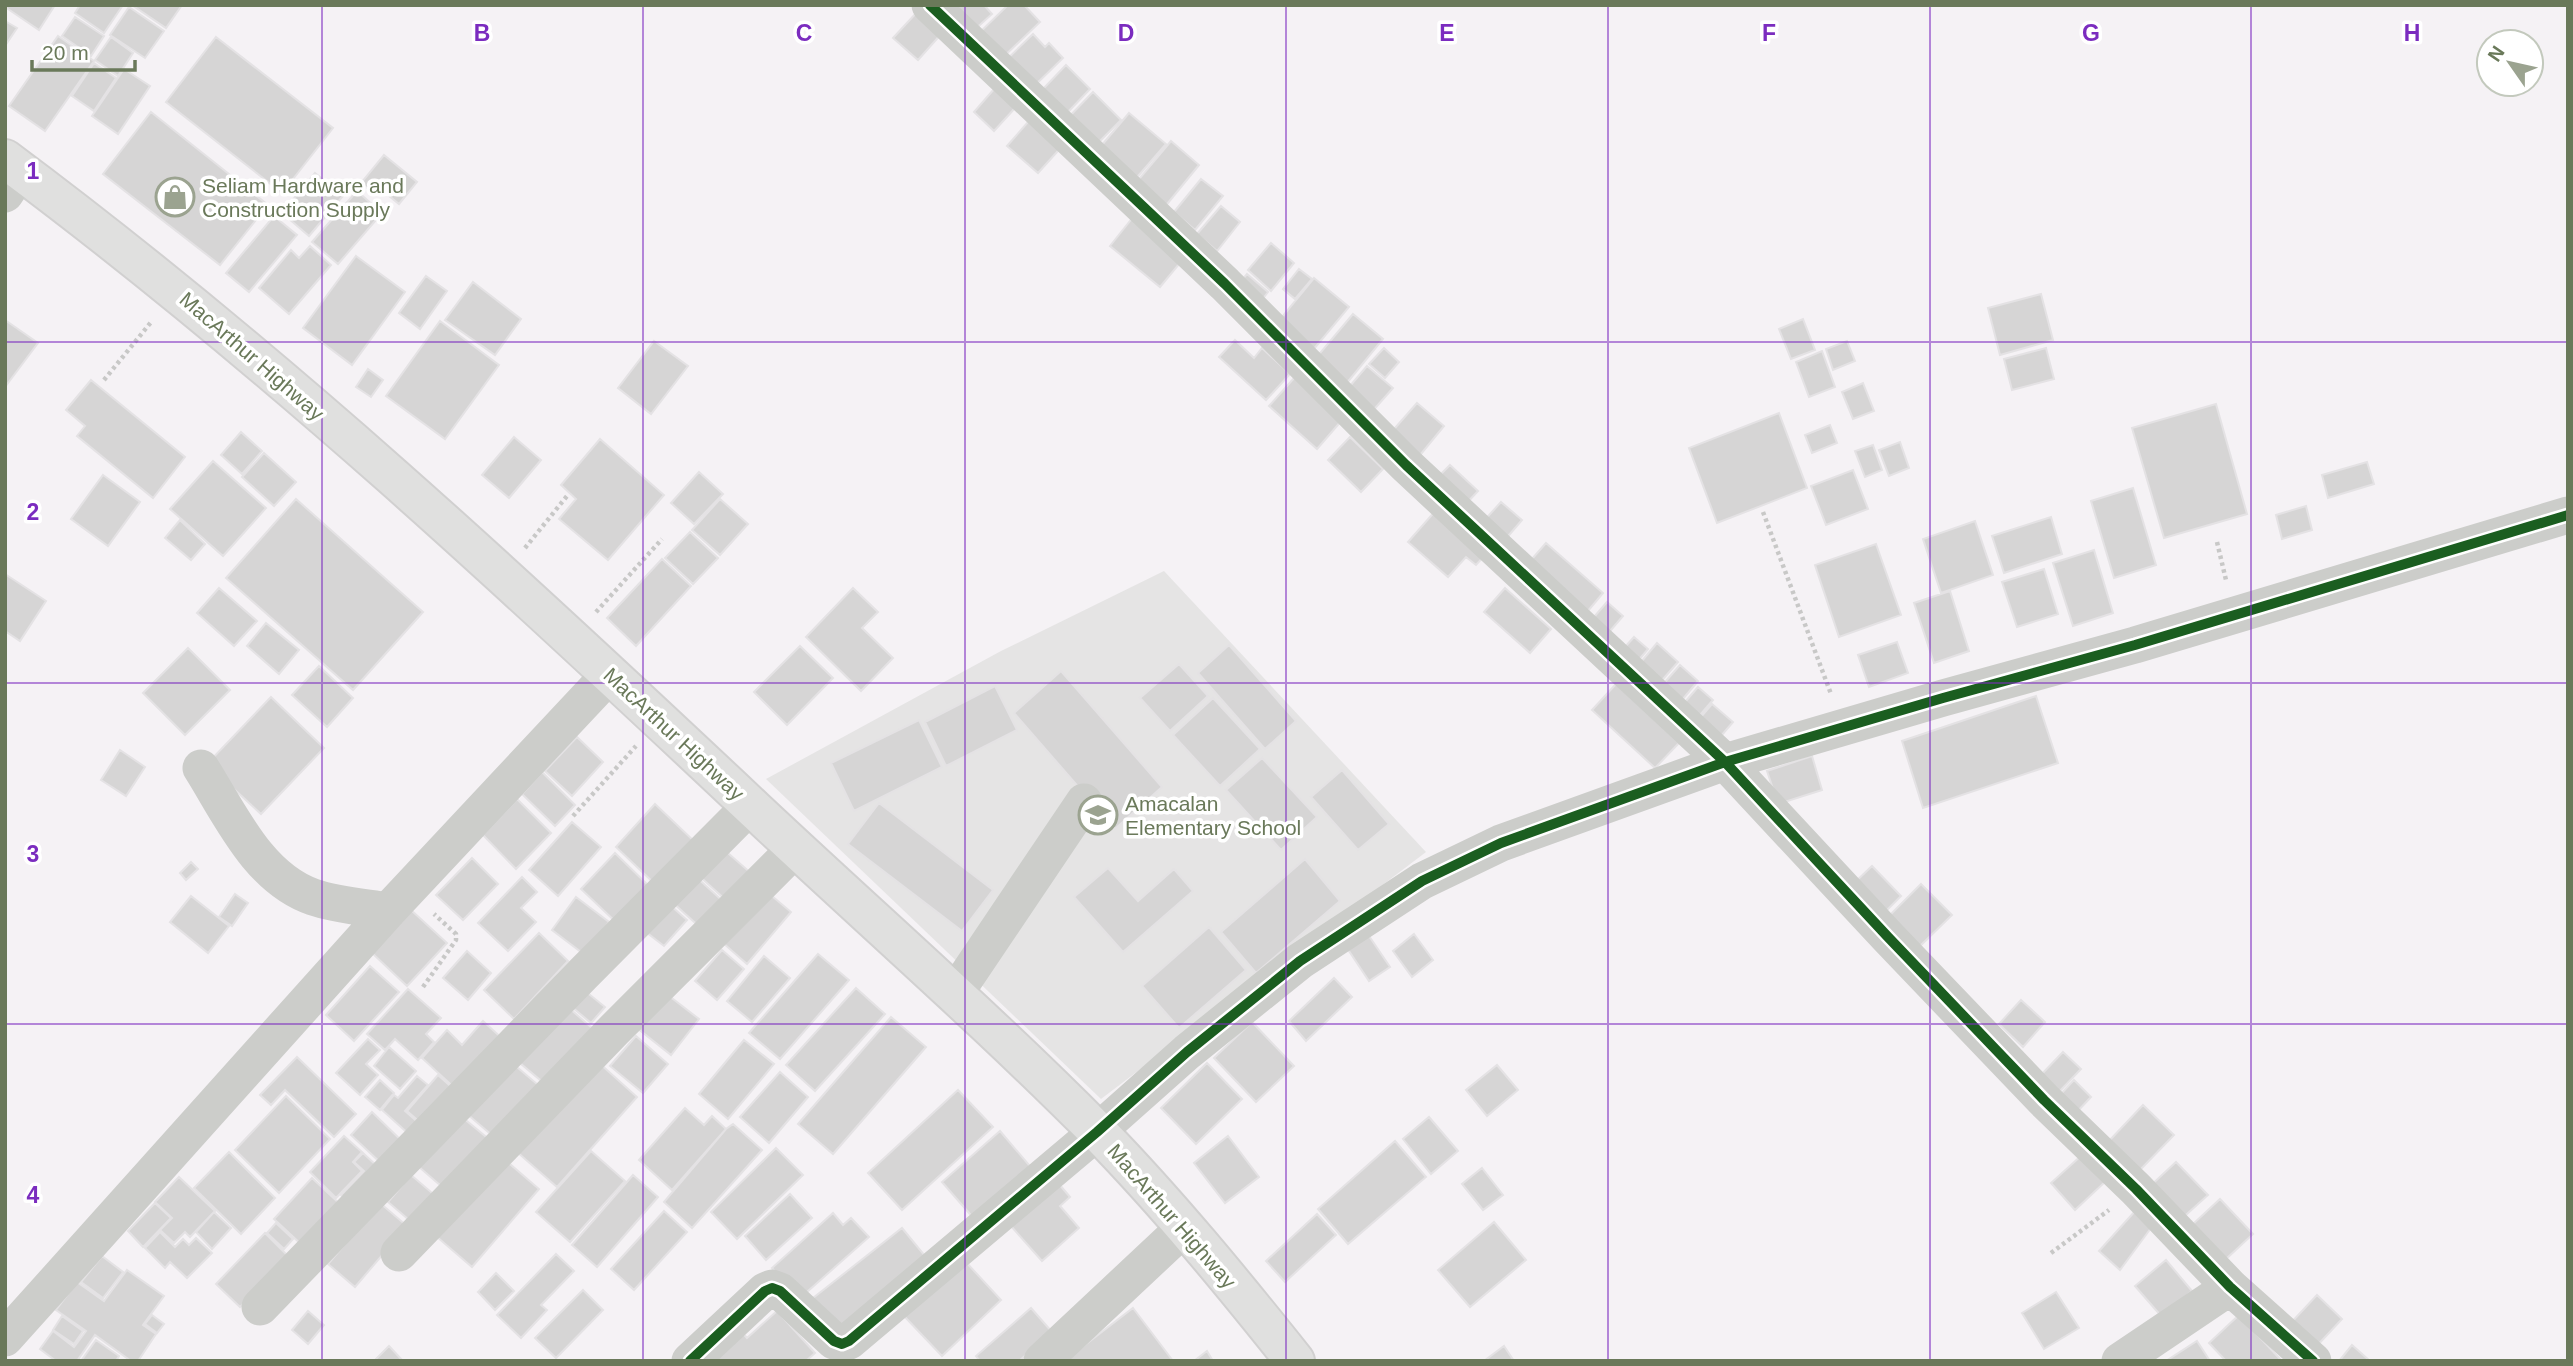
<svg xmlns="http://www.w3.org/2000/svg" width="2573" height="1366" font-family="Helvetica,sans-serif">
	<rect width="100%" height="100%" fill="#f5f2f5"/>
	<path fill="#e5e4e4" d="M1164,571l262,281 -325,247 -335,-320 235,-128z"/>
	<path fill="#d6d5d5" stroke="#e4e2e4" stroke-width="2" d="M6,5h49l-16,25 -34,-23z
		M80,5h43l-19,28 -29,-20z
		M132,5h50l-16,23z
		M948,5h36l8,9 -20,18z
		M1008,5h16l16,17 -41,39 -24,-24z
		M129,7l35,24 -19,27 -35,-23z
		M919,10l24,22 -25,28 -25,-22z
		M75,17l29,19 -13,20 -29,-20z
		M5,21l12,7 -12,18z
		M1033,34l12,13 4,-4 14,15 -36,35 -26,-28z
		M58,36l36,25 -49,70 -36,-25z
		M111,37l22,16 -15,23 -23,-16z
		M216,37l117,91 -51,65 -116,-91z
		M94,63l22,15 -22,33 -22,-15z
		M1066,65l24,24 -23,24 -24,-24z
		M124,69l26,17 -32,48 -26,-18z
		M995,88l21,19 -22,24 -20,-19z
		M1093,92l28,28 -30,30 -28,-27z
		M151,112l117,93 -48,60 -117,-91z
		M1129,113l37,31 -34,39 -36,-31z
		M1035,114l31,28 -28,31 -31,-27z
		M1171,141l28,24 -36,44 -29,-24z
		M384,155l33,27 -18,22 -21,-17 -5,6 -12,-10z
		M315,173l28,23 -34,40 -27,-23z
		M1201,179l22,17 -28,34 -21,-18z
		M357,191l25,22 -44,51 -26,-22z
		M1221,206l19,16 -23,29 -20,-17z
		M274,216l23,19 -48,57 -23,-19z
		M1134,216l51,41 -25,30 -50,-41z
		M1271,243l23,20 -23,28 -23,-21z
		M310,246l21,19 -42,49 -30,-26 32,-38 8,8z
		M356,256l49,36 -53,73 -49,-37z
		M1299,269l13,10 -17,20 -12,-10z
		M1247,274l21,18 -10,13 -22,-18z
		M426,276l21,15 -27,38 -21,-16z
		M1314,278l35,29 -41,49 -35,-28z
		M473,282l48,37 -26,36 -50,-35z
		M2041,294l12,46 -53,15 -12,-47z
		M1353,314l30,25 -37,45 -31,-25z
		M1803,319l12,31 -24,9 -12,-30z
		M5,320l33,23 -33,44z
		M440,321l59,44 -54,74 -59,-43z
		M1235,340l19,18 8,-10 28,26 -24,26 -47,-43z
		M654,341l34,25 -37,48 -33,-26z
		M1847,341l8,20 -22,9 -7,-21z
		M1384,348l15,14 -14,16 -16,-14z
		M2046,348l8,31 -42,11 -8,-31z
		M1822,351l13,36 -26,10 -13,-35z
		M1367,366l26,22 -24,27 -25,-22z
		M368,369l15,11 -12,17 -15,-10z
		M1295,377l48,42 -26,30 -48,-43z
		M91,380l94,77 -32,41 -76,-62 8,-10 -19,-16z
		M1863,383l11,28 -21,8 -11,-27z
		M1417,403l27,23 -28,34 -28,-24z
		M2216,404l31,110 -83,24 -32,-110z
		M1779,413l28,75 -90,35 -28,-75z
		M1830,425l7,18 -25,10 -7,-18z
		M241,432l21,19 -20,23 -21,-19z
		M514,437l27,23 -32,38 -27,-23z
		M1350,437l33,32 -22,23 -33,-32z
		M600,439l64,56 -56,65 -49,-41 17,-20 -15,-14z
		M1900,442l9,26 -20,8 -10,-26z
		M1873,445l9,25 -17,7 -10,-26z
		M264,453l32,29 -22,24 -32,-29z
		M213,461l53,47 -43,48 -53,-47z
		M2367,462l7,22 -46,14 -6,-23z
		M1450,465l28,26 -14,15 -29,-26z
		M1853,470l15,39 -42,16 -15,-39z
		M699,472l24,22 -29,30 -23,-21z
		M103,475l37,27 -32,44 -37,-27z
		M2133,488l23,77 -42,13 -23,-77z
		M296,499l127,113 -70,78 -127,-112z
		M720,499l28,25 -28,31 -28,-25z
		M1501,502l21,18 -19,22 -22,-18z
		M2306,506l6,24 -30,9 -6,-24z
		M1437,509l50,44 -11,12 -10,-8 -18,20 -40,-35z
		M2051,517l11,37 -58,19 -12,-37z
		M180,520l25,24 -14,16 -26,-22z
		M1975,521l18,54 -52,18 -18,-54z
		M690,532l28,26 -25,26 -28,-26z
		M1546,543l57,50 -21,25 -58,-50z
		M1876,544l25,71 -62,22 -24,-72z
		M2094,550l19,63 -40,13 -20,-63z
		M662,559l29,27 -55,60 -29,-28z
		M2044,569l14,45 -41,13 -15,-45z
		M5,574l41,27 -26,40 -15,-10z
		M219,588l38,33 -23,25 -37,-33z
		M853,588l25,24 -16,16 31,30 -32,33 -55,-54z
		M1505,588l46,41 -21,24 -46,-41z
		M1950,591l19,60 -35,12 -20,-60z
		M1607,602l16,14 -19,22 -16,-14z
		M266,623l33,27 -20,24 -32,-28z
		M1634,637l14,12 -16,19 -15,-12z
		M1897,642l11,31 -39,14 -11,-32z
		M1657,643l21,19 -21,24 -21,-18z
		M1229,645l67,76 -31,28 -67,-76z
		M800,646l33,32 -46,47 -33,-33z
		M188,648l42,42 -45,45 -42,-42z
		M1179,664l29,32 -38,35 -30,-33z
		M1680,665l18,16 -21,25 -19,-16z
		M319,666l34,32 -26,29 -35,-32z
		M1061,671l101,116 -47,42 -101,-116z
		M1616,684l63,59 -24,25 -63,-58z
		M995,686l22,44 -71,36 -21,-44z
		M1698,687l15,13 -19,22 -15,-13z
		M2036,696l22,67 -135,45 -21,-67z
		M271,697l53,51 -63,66 -54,-50z
		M1213,698l47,51 -40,37 -47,-51z
		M1712,704l21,18 -18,21 -21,-18z
		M919,720l23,47 -88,44 -23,-48z
		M577,737l26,25 -31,34 -27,-25z
		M120,750l25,17 -19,29 -25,-16z
		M1812,756l10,34 -44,14 -11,-33z
		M1262,758l55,59 -36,33 -55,-60z
		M1342,770l47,54 -31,26 -47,-53z
		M542,772l33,33 -20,21 -33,-32z
		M517,799l34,34 -35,36 -33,-34z
		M879,803l114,87 -31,41 -114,-87z
		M655,804l41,39 -39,43 -41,-39z
		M572,822l29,25 -43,49 -29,-26z
		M721,847l31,27 -24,28 -31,-28z
		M615,853l37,36 -33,36 -38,-36z
		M472,858l26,26 -35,36 -27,-25z
		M1305,859l35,42 -84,72 -35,-41z
		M191,862l7,7 -12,11 -6,-7z
		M1872,866l29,30 -21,21 -29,-31z
		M1108,868l30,33 36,-32 19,22 -70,61 -49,-55z
		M694,875l32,29 -23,26 -32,-29z
		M522,877l15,15 -16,16 15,14 -28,29 -30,-28z
		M1921,884l31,31 -35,34 -30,-31z
		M766,891l25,21 -44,52 -24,-21z
		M235,894l13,9 -16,23 -13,-9z
		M191,896l38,30 -21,27 -38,-31z
		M576,897l33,25 -24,33 -33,-25z
		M670,905l17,15 -23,26 -18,-14z
		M411,910l36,33 -40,43 -35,-33z
		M1209,927l37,43 -67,58 -37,-42z
		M539,933l29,28 -54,58 -30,-29z
		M1367,933l23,34 -21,14 -22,-33z
		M1414,934l19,26 -21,17 -19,-26z
		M722,950l22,19 -27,31 -22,-19z
		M467,951l24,22 -23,27 -25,-22z
		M818,954l31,26 -69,79 -31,-26z
		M764,956l26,22 -38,44 -25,-21z
		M370,966l29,26 -45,49 -28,-26z
		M1334,978l18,19 -46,44 -17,-20z
		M579,986l26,21 -14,16 -25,-21z
		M856,988l29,26 -70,77 -29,-26z
		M408,989l33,29 -15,16 8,8 -16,18 -23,-21 -10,11 -18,-16z
		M664,992l35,27 -28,36 -34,-27z
		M2021,1000l24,22 -22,25 -24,-23z
		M561,1001l31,27 -47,56 -31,-26z
		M891,1017l35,30 -93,107 -35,-30z
		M483,1021l23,21 -46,51 -38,-35 25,-28 15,15z
		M1252,1022l42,44 -38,36 -42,-44z
		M636,1036l32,28 -25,29 -33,-27z
		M368,1039l12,11 -14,14 12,11 -18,20 -24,-22z
		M744,1040l30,24 -46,55 -29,-25z
		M389,1047l27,24 -16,18 -26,-23z
		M2063,1052l18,17 -25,26 -18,-17z
		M297,1057l59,57 -22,23 -49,-47 -14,15 -11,-10z
		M511,1062l33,28 -44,52 -33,-28z
		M598,1062l39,35 -80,90 -40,-35z
		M1207,1063l35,36 -46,45 -35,-36z
		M1497,1065l21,25 -31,26 -21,-26z
		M780,1072l28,25 -39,46 -29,-26z
		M438,1075l19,17 -35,32 -15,-13z
		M417,1076l11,9 -23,26 16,14 -10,11 -29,-26 12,-15 4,3z
		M380,1080l14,13 -14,17 -15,-13z
		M2074,1080l17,17 -16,17 -17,-17z
		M958,1090l35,37 -91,83 -34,-37z
		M286,1096l44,43 -51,54 -44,-43z
		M2143,1105l31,30 -36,37 -30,-30z
		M685,1108l19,17 8,-9 14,13 -54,61 -33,-30z
		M372,1112l33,32 -21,22 -33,-31z
		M462,1117l29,24 -43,51 -29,-25z
		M1429,1117l29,34 -27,23 -28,-35z
		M733,1124l29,26 -70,78 -28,-26 62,-73z
		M1000,1131l34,40 -58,50 -34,-39z
		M344,1136l18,16 -9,10 9,9 -26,27 -26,-26z
		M1228,1136l31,41 -34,26 -31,-40z
		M1395,1141l31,36 -78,67 -30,-35z
		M776,1148l27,27 -66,64 -26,-27z
		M591,1151l34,30 -55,61 -34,-30z
		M229,1152l46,46 -34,36 -47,-46z
		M363,1153l15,14 -32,33 -5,-5 23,-24 -10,-9z
		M2082,1155l24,26 -31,29 -24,-27z
		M504,1159l35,30 -67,78 -35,-30z
		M2176,1162l32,33 -30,27 -31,-33z
		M1482,1168l21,27 -20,15 -21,-26z
		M411,1175l27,23 -23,27 -27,-23z
		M633,1175l25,22 -61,70 -25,-22z
		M179,1177l36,34 -25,26 -5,-5 -11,11 -14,-13 12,-12 -17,-16z
		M312,1178l29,27 -38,41 -29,-27z
		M1059,1184l11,13 -10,9 19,22 -37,33 -31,-35z
		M790,1194l22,24 -46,42 -21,-24z
		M2220,1199l33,35 -27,25 -33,-35z
		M155,1203l16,15 -28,29 -15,-16z
		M380,1203l27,23 -52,61 -27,-23z
		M2137,1209l17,15 -34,46 -21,-19z
		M664,1211l23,21 -53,58 -23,-21z
		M214,1212l17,16 -19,21 -16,-17z
		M833,1213l10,12 8,-7 18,19 -70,62 -27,-31z
		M1317,1214l19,21 -51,47 -19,-21z
		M1494,1222l32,38 -56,47 -32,-37z
		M276,1223l17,16 -9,10 -17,-16z
		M902,1228l28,34 -94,75 -28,-35z
		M160,1232l15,15 8,-8 6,6 7,-7 16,15 -25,25 -17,-16 -5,6 -20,-20z
		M265,1233l24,24 -49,50 -24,-23z
		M556,1254l18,17 -33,34 6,5 -26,28 -24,-23z
		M102,1256l21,16 -20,26 -22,-16z
		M964,1260l37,40 -59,56 -38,-40z
		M2166,1260l26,31 -30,26 -27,-31z
		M127,1270l37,26 -21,29 13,9 -18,27h-7l-36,-26 -18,26h-21l-16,-12 13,-18 21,16 12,-16 -30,-21 21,-28 27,19z
		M496,1273l18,18 -19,19 -17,-18z
		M583,1290l20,20 -47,48 -21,-20z
		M2056,1292l23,36 -35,21 -22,-36z
		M2317,1295l25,24 -29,31 -25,-24z
		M1031,1308l21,24 -33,29h-39l-4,-5z
		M1133,1308l40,53h-109z
		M308,1311l16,14 -16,19 -16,-14z
		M777,1311l38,42 -9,8h-102l35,-32 8,9z
		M152,1315l12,9 -7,9 -12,-9z
		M2239,1315l41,44 -2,2h-52l-17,-18z
		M62,1316l21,15 -9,13 -21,-14z
		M96,1340l23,16 -3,5h-35z
		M2197,1341l13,20h-44z
		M2352,1345l18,16h-31z
		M389,1346l14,15h-29z
		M1504,1346l10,15h-30z
		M1207,1351l6,10h-19z"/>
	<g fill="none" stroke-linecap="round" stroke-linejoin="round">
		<defs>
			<path id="highway" d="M5,159c266,198 509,424 750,651 114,107 233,211 343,322 70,72 134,150 197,229"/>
		</defs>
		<use href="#highway" stroke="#d1d0d0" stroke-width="42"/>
		<path stroke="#c8c8c7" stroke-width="4.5" stroke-dasharray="3.5 3.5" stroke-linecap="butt" d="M104,380l48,-59
			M1763,512l68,182
			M2217,542l9,38
			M525,548l42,-52
			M596,612l66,-73
			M573,816l63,-70
			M423,987l33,-47v-6l-22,-20
			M2051,1253l58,-43"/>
		<path stroke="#cccdca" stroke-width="37" d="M930,5l295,279 181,181 319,297 163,175 156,163 92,89 94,98 83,74
			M5,194l16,-24
			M201,768c29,46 57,110 112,129 23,8 50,10 75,14
			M954,995l130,-193
			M399,1253l215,-223 182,-182
			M260,1307l322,-332 168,-169
			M5,1338l383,-427 222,-237
			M690,1361l75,-70 7,-3 8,3 54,50 8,3 7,-3 248,-209 90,-80 113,-91 122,-80 79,-38 224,-81 218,-64 192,-53 433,-130
			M1042,1361l143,-134
			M2120,1361l110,-74"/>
		<use href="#highway" stroke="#e0e0df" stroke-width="38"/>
		<defs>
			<path id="cycleway" d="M930,5l295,279 181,181 319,297 163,175 156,163 92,89 94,98 83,74
				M690,1361l75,-70 7,-3 8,3 54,50 8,3 7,-3 248,-209 90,-80 113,-91 122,-80 79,-38 224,-81 218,-64 192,-53 433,-130"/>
		</defs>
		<use href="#cycleway" stroke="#fff" stroke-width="15"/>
		<use href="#cycleway" stroke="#1b5e20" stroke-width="10"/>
	</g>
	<path fill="none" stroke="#7b2cbf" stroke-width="2" stroke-opacity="0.55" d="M322,5v1356M643,5v1356M965,5v1356M1286,5v1356M1608,5v1356M1930,5v1356M2251,5v1356M5,342h2563M5,683h2563M5,1024h2563"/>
	<defs>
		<symbol id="shop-ring" viewBox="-11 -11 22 22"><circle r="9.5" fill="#fff" stroke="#9ba390" stroke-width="1.5"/><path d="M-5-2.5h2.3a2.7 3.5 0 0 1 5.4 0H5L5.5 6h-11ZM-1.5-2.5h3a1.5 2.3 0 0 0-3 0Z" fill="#9ba390"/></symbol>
		<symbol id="school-ring" viewBox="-11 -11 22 22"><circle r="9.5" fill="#fff" stroke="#9ba390" stroke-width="1.5"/><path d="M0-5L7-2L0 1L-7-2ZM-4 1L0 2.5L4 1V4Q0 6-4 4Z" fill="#9ba390"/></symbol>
	</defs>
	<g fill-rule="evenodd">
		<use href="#shop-ring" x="153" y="175" width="44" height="44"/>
		<use href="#school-ring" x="1076" y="793" width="44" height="44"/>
	</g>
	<g text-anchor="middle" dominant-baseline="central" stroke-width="7" stroke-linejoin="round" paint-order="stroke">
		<g font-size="21" fill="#6a795a" stroke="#fff" text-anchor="start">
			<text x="202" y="185">Seliam Hardware and<tspan x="202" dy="24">Construction Supply</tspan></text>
			<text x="1125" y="803">Amacalan<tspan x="1125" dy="24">Elementary School</tspan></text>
		</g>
		<g font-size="21" fill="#6a795a" stroke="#fff">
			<text transform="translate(252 356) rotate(41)">MacArthur Highway</text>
			<text transform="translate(674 734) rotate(43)">MacArthur Highway</text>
			<text transform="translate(1172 1216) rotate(49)">MacArthur Highway</text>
		</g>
	</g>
	<g font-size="23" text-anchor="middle" font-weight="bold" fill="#7b2cbf" stroke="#fff" stroke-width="7" stroke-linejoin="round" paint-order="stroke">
		<text x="482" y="41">B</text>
		<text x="804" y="41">C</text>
		<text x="1126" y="41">D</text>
		<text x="1447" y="41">E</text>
		<text x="1769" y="41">F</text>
		<text x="2091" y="41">G</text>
		<text x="2412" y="41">H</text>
		<text x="33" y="179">1</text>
		<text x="33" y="520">2</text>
		<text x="33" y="862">3</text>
		<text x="33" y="1203">4</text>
	</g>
	<rect width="2573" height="1366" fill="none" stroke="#6a795a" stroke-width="14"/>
	<g transform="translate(2510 63) rotate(304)"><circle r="33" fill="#ffffff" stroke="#c3c9bd" stroke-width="2"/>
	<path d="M0-5L12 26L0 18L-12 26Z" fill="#9ba390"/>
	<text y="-10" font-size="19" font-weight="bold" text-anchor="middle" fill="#6a795a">N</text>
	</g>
	<path d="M32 60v10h103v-10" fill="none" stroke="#6a795a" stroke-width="3.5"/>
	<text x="42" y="60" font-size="21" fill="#6a795a" stroke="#ffffff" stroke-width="5" paint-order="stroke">20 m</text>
</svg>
